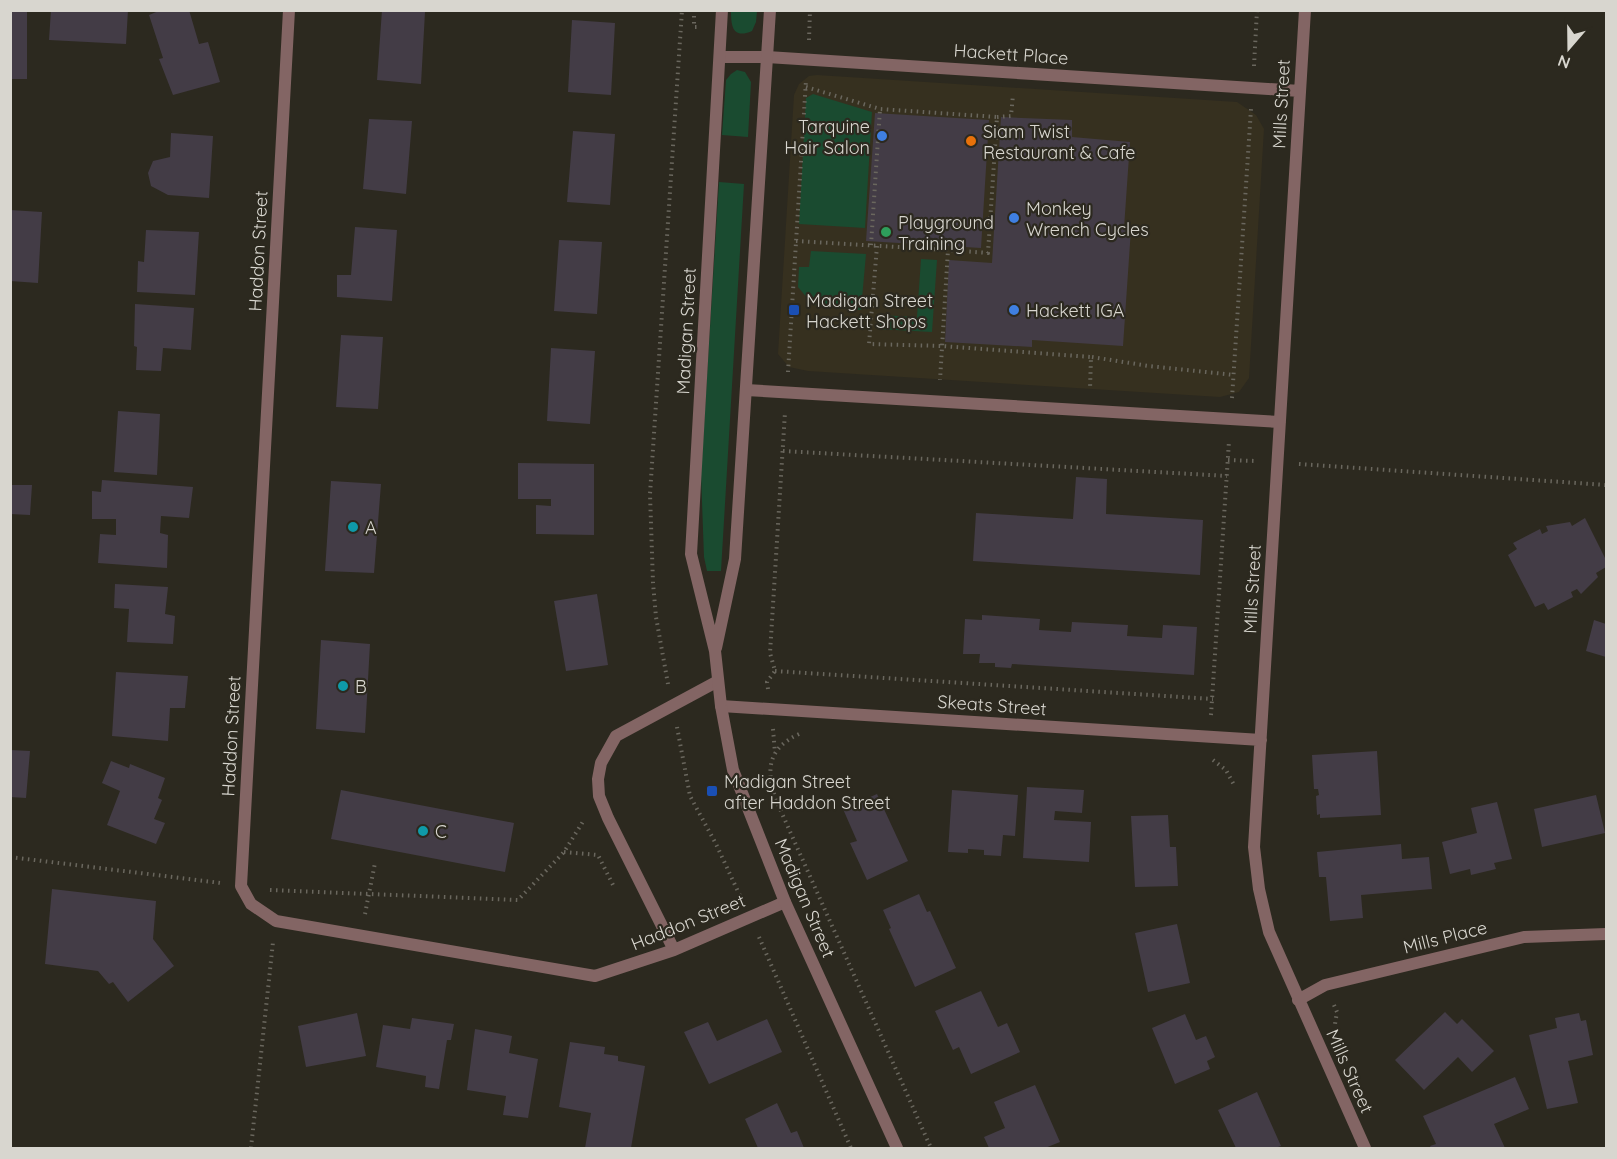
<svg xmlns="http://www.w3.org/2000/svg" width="1617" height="1159" font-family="Quicksand,sans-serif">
	<rect width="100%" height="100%" fill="#2c291f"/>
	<path fill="#36301f" d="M817,75l420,27 19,13 8,14 -15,249 -10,14 -19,5 -412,-26 -19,-4 -11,-13 16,-259 5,-11 10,-8z"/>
	<path fill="#1a4b30" d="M731,11h26l-1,11 -4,9c-19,8 -21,-4 -21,-20z
		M737,70l8,2 6,10 -3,55 -26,-2 4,-55 5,-6z
		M813,94l59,18 -7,116 -66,-4 7,-126z
		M719,182l25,2 -23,387h-14l-3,-14 -3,-83z
		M811,251l55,3 -5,56 -48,-5 -15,-18 1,-20h10z
		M921,259l16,1 -5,72 -55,-3 1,-14 39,2z"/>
	<path fill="#433c46" d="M10,10h17v69h-17z
		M51,10h77l-2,34 -77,-4z
		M161,10h28l10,34 9,-2 12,40 -47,13 -14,-36 4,-1 -14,-43z
		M382,10l43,2 -4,72 -44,-4z
		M572,20l43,3 -4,72 -43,-3z
		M875,113l114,7 -8,128 -115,-7z
		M1001,117l71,3v17l58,5 -6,86 7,1 -8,117 -91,-6v7l-87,-5 4,-82 43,3z
		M369,119l43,2 -6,73 -43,-5z
		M573,131l42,3 -5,71 -43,-3z
		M171,133l42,3 -4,62 -41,-3 -17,-9 -3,-13 5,-12 17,-4z
		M10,210l32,2 -4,71 -28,-2z
		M355,227l42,3 -5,71 -55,-4v-22h14z
		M146,230l53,2 -4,63 -58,-3 1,-31 6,1z
		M559,240l43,2 -5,72 -43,-3z
		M135,304l59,4 -3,42 -28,-2 -2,23 -25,-1 1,-23 -3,-1z
		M341,335l42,2 -5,72 -42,-2z
		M551,348l44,3 -5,73 -43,-3z
		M118,411l42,3 -3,61 -43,-3z
		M518,463l76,1v71l-58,-1v-29l15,1v-7h-33z
		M1076,477l31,2 -1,35 97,6 -3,55 -227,-14 3,-48 97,6z
		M102,480l91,7 -4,31 -28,-2 -1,17 8,2 -1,33 -69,-5 2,-29 16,1v-16h-24v-28l9,1z
		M331,481l50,3 -7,89 -49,-2z
		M10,485h22l-2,30 -20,-1z
		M1585,518l21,42v7l-10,6 2,4 -17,17 -4,-5 -6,3 2,5 -25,13 -4,-7 -9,4 -27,-52 9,-6 -4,-6 27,-14 2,5 6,-3 -2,-5 24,-4 2,4z
		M115,584l53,3 -3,27 10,2 -2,28 -46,-2 2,-33 -15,-1z
		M597,594l11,71 -42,6 -12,-70z
		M982,615l58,4 -1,11 32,2 1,-10 56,3 -1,11 35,2 1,-13 34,2 -3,48 -182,-11 -1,4 -16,-1v-4h-16l1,-9h-17l2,-35 17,1z
		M1594,620l12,4v33l-20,-6z
		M321,640l49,4 -5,89 -49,-4z
		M116,672l72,4 -3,32h-15l-2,33 -56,-5z
		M10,750l20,1 -4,47 -16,-1z
		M1377,751l4,64 -61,3v-4l-3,1 -1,-19 3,-1 -1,-6h-4l-2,-34z
		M111,761l18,7 1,-4 35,14 -7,20 4,2 -8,19 11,4 -9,21 -49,-19 13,-34 -18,-8z
		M1027,787l57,3 -2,23 -27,-2 -1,9 37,2 -2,40 -66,-4z
		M341,790l173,33 -9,49 -174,-33z
		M952,790l66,5 -3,41 -12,-1 -2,21 -17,-1v-5l-16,-1v4l-20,-1z
		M877,794l31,67 -41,19 -17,-37 7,-2 -14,-32z
		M1596,795l9,38 -63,14 -8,-38z
		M1497,802l15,57 -18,4 2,6 -25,6 -1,-6 -20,5 -8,-32 35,-9 -6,-25z
		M1168,815l2,32h6l2,39 -43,1 -4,-71z
		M1401,844l1,15 27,-2 3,32 -71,6 2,23 -33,3 -4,-44h-7l-2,-25z
		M52,889l104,12 -3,38 21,27 -46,36 -15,-20 -4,2 -11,-13 -53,-7z
		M919,894l8,18 3,-1 26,57 -41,19 -26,-58 2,-1 -8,-18z
		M1177,924l13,59 -42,9 -13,-59z
		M981,991l17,36 9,-4 13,29 -49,22 -12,-27 -6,3 -18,-39z
		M1445,1012l12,12 5,-5 32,32 -22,21 -14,-15 -34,33 -29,-30z
		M357,1013l9,43 -60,11 -8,-41z
		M1579,1013l2,8 5,-1 7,35 -25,6 10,42 -31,6 -18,-74 28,-7 -2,-10z
		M1185,1014l11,26 10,-4 9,21 -8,4 3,8 -35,15 -23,-56z
		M412,1018l42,6 -3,16h-4l-8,49 -14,-2 1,-11 -50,-9 7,-42 27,4z
		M767,1019l15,33 -73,32 -25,-52 24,-10 9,19z
		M475,1029l37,7 -3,17 29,6 -10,59 -25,-3 3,-19 -39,-6z
		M570,1042l35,5 -1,7 14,2v5l27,5 -14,82h-46l6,-35 -32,-6z
		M1515,1077l14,32 -35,15 11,24h-74l-1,-2 6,-2 -13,-28z
		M1035,1085l25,57 -15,6h-56l-5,-11 21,-9 -11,-26z
		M1257,1092l24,54 -6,2h-39l-18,-38z
		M777,1103l14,30 6,-2 7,17h-46l-13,-29z"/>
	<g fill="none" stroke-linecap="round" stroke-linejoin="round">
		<path stroke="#6a675e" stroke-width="4" stroke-dasharray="1.5 4.5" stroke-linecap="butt" d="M694,10v17h6
			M809,40l1,-30
			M1254,66l3,-56
			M806,87l74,22 117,8 -9,136 -40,-3
			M997,117l14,-1 2,-21
			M796,241l152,9 -8,130
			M871,245l9,-136
			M877,246l-8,98 73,2 149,11 -1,32
			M1092,357l57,9 85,9
			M788,372l18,-292
			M1232,398l19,-289
			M783,451l444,25
			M1228,460l28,1
			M1299,464l307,21
			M775,671l438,28
			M668,684l-12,-67 -3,-34 -3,-89 32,-484
			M768,689l-1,-7 8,-11 -5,-18 15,-241
			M1211,715l18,-274
			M677,727l13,69 26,48 25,54
			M773,729l2,24
			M799,734c-32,15 -33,36 -23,66l155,348
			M1213,760l13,10 8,15
			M564,852l34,3 15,30
			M10,857l211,26
			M270,890l248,10 46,-48 20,-32
			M365,914l10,-51
			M759,937l92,211
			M1334,1005l3,7 -2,12
			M251,1148l22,-206"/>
		<path stroke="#836564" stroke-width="12" d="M289,10l-48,876 10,18 25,17 319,55 79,-26 111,-48
			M1305,10l-51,837 5,42 10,43 96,216
			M720,57h47l533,34
			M746,390l534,32
			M721,706l540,34
			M674,950l-66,-132 -9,-22 -1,-17 3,-16 15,-27 102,-55
			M1298,1000l27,-15 199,-48 82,-3"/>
		<path stroke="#836564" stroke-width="12" d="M722,10l-31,544 24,97 6,55 12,64 52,132 112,246
			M716,648l19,-89 35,-549"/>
	</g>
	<g fill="#3f7fe0" stroke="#2c291f" stroke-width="2">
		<circle cx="882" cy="136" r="6"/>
		<circle cx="1014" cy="218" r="6"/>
		<circle cx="1014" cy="310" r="6"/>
	</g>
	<circle fill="#e8710a" stroke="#2c291f" stroke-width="2" cx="971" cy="141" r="6"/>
	<circle fill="#2e9e5b" stroke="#2c291f" stroke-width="2" cx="886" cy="232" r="6"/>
	<g fill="#1a4fb4" stroke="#2c291f" stroke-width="2">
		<rect x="788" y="304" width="12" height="12" rx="3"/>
		<rect x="706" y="785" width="12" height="12" rx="3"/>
	</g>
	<g fill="#0f9aa8" stroke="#2c291f" stroke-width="2">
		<circle cx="353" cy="527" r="6"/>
		<circle cx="343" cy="686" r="6"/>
		<circle cx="423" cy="831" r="6"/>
	</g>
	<g text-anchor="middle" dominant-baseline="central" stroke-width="4.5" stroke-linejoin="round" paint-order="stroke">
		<g font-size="18" fill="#d8d6cf" stroke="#2c291f">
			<text transform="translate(1011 54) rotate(4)">Hackett Place</text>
			<text transform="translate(1281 104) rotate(-87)">Mills Street</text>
			<text transform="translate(258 251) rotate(-87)">Haddon Street</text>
			<text transform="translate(686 331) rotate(-87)">Madigan Street</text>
			<text transform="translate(1252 589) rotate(-87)">Mills Street</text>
			<text transform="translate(992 705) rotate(4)">Skeats Street</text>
			<text transform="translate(231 736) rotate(-87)">Haddon Street</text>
			<text transform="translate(805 898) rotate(67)">Madigan Street</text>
			<text transform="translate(688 922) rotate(-22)">Haddon Street</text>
			<text transform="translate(1445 937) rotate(-14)">Mills Place</text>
			<text transform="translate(1350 1071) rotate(66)">Mills Street</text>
		</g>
		<g font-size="18" fill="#d8d6cf" stroke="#2c291f" text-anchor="start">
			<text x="870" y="126" text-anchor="end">Tarquine<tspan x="870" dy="21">Hair Salon</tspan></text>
			<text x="983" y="131">Siam Twist<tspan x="983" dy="21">Restaurant &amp; Cafe</tspan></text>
			<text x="1026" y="208">Monkey<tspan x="1026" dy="21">Wrench Cycles</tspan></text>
			<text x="898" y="222">Playground<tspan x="898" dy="21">Training</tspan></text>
			<text x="806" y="300">Madigan Street<tspan x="806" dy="21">Hackett Shops</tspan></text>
			<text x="1026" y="310">Hackett IGA</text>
			<text x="365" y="527">A</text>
			<text x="355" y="686">B</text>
			<text x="724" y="781">Madigan Street<tspan x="724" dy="21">after Haddon Street</tspan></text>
			<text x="435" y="831">C</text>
		</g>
	</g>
	<rect width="1617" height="1159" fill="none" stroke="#d8d6cf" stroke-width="24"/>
	<g transform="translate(1569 48) rotate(200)" stroke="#2c291f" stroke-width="4.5" paint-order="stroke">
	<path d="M0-4.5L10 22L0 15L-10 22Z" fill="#d8d6cf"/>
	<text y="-9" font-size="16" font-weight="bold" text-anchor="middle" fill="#d8d6cf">N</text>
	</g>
</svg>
